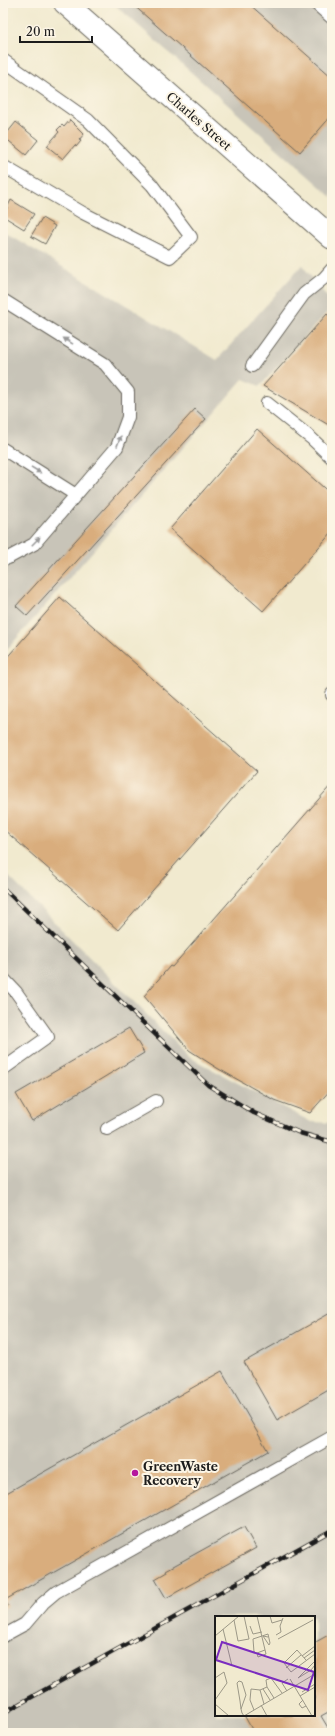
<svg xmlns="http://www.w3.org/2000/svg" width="335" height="1736" font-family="'Libre Caslon Text',serif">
	<rect width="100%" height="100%" fill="#fcf5e5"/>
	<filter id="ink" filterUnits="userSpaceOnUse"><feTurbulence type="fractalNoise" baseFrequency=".025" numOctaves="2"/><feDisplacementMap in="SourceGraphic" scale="8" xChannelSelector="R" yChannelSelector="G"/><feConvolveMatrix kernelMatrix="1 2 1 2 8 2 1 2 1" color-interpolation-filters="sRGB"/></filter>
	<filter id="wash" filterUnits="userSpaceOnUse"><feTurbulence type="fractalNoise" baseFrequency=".012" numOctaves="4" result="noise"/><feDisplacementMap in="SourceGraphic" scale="16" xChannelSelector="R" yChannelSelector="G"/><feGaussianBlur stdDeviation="0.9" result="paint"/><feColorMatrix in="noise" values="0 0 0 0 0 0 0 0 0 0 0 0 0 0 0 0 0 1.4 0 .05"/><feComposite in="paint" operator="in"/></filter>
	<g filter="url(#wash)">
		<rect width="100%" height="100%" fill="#f1eacf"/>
		<path fill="#c8c4b8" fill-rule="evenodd" d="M113,3h219v194z
			M3,231l214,129 85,-95 30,38v4l-72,79 -17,-7 -240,275z
			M3,871l186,186 122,65 21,1v610h-329zM216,1617h98v98h-98z"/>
		<g id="blocks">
			<path fill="#d9ad7d" d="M131,3h117l84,74v38l-32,37z
				M70,120l14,14 -5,6 2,1 -5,6 -1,-2 -12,14 -16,-13 12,-14 -2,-2 5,-5 2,2z
				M16,122l22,18 -12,15 -22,-18z
				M11,200l23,14 -10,15 -21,-13z
				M42,218l13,8 -10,18 -14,-8z
				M327,314l5,5v108l-69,-41z
				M195,409l11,10 -179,197 -11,-10z
				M257,429l75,66v37l-69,79 -93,-82z
				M60,597l197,174 -139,159 -115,-101v-167z
				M332,784v304l-22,25 -36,-13 -57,-32 -28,-18 -45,-54 26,-30 2,1z
				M129,1028l15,25 -112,68 -16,-27z
				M332,1312v76l-55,32 -33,-58z
				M222,1371l46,80 -263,149 3,6 -5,3v-114z
				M244,1527l12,21 -90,50 -11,-19 12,-7 -1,-2z
				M332,1633v77l-11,6 9,15 -3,2h-73l-10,-18h70v-72z"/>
		</g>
	</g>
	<g filter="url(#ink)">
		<use href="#blocks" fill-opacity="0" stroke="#67645b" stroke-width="1"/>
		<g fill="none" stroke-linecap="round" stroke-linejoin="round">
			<defs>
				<path id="service" d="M315,3l17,15
					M3,60l85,60 64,65 39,52 -21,20 -87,-44 -80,-47
					M3,300l102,64 23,28v25l-11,30 -83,97 -26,14 -5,1
					M252,366l52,-72 20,-16 8,-9
					M267,403l44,35 21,20
					M3,449l73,46
					M332,694v1
					M3,978l13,14 32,45 -45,32
					M107,1129l49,-28
					M3,1636l22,-12 18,-21 13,-11 276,-155"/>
				<path id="minor" d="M65,3l267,235"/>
			</defs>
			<use href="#service" stroke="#67645b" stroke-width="14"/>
			<use href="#minor" stroke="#67645b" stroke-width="24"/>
			<use href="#service" stroke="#fff" stroke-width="12"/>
			<use href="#minor" stroke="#fff" stroke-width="22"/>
			<defs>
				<path id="rail" d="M3,888l205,197 46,28 46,20 32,9
					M3,1713l329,-183"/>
			</defs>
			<use href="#rail" stroke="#1c1c1c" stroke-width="4.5"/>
			<use href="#rail" stroke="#fcf5e5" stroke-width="3" stroke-dasharray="9" stroke-linecap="butt"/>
		</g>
		<defs><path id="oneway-solid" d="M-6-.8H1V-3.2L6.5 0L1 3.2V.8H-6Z"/></defs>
		<g fill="#999">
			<use href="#oneway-solid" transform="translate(68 341) rotate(-148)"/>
			<use href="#oneway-solid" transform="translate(119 441) rotate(-69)"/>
			<use href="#oneway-solid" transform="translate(36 470) rotate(32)"/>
			<use href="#oneway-solid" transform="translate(36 541) rotate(-45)"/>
		</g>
	</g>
	<circle fill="#b5179e" stroke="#fcf5e5" stroke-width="1.5" cx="135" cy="1473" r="4"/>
	<g text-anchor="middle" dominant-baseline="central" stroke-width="4" stroke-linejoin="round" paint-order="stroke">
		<g font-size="12" fill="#1c1c1c" stroke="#fcf5e5">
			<text transform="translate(199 121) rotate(41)">Charles Street</text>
		</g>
		<g font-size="12" font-weight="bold" fill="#1c1c1c" stroke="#fcf5e5" text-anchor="start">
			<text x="143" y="1466">GreenWaste<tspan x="143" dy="14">Recovery</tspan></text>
		</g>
	</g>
	<g transform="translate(215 1616)">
		<rect width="100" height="100" fill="#f1eacf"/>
		<path fill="none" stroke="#9c9887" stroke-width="1" d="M42,0l9,38 -8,3 -1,-4 8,-3M55,0l2,7 10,-3M19,4l4,21 11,-2 -5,-23M35,10l3,8 9,-2M8,13l9,37M61,19l5,-3 -1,-6 3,-8M0,20l24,-20M63,23l35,-19M42,37l-3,-1 -1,-13 15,-5 2,9 -1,2 -6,-9 5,1M87,40l13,-10M89,42l11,-8M91,44l-9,-10 -13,13 7,9 24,-18M100,45l-17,17 13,-8 4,-5M71,52l15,-13M0,62l9,-6 3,11 -12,17M75,63l22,37M52,71l-1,-7 5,-2 11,15M48,73l7,11M45,74l4,14M72,75l-5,-8 6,-4M87,76l13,-8M85,80l15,-9M88,84l-4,4 3,4 4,-2M0,88l14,12M46,89l6,11M26,93l5,-14 -4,-13 -3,-1 -2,2 3,18 1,8 1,4 2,3M39,94l-4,-10 1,-11 9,1 7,-3 7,11M29,100l71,-42"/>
		<path fill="#7b2cbf" fill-opacity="0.15" stroke="#7b2cbf" stroke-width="2" d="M7,26l92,30 -6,18 -92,-30z"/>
		<rect width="100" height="100" fill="none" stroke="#1c1c1c" stroke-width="2"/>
	</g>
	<rect width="335" height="1736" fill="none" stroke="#fcf5e5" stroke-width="16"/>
	<path d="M20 36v6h72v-6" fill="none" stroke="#1c1c1c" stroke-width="2"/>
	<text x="26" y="36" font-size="12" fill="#1c1c1c" stroke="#fcf5e5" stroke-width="3" paint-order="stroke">20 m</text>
</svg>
